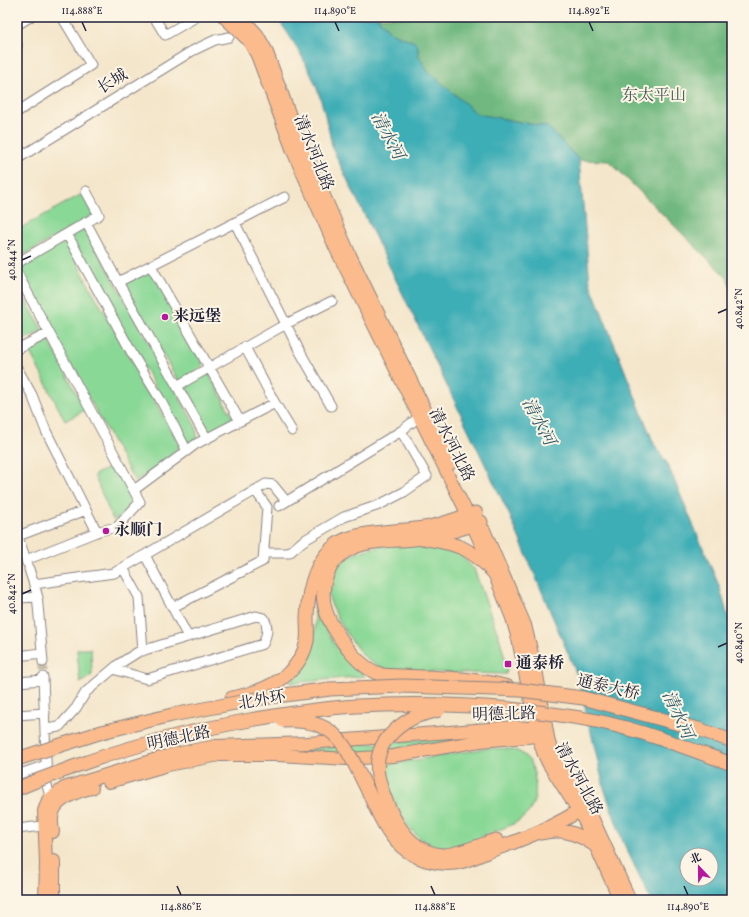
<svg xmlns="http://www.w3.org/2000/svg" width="749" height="917" font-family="Vollkorn,'Noto Serif SC',serif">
	<rect width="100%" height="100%" fill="#fcf5e5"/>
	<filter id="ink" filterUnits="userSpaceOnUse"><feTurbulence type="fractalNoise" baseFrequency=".025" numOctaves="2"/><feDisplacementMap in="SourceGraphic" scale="8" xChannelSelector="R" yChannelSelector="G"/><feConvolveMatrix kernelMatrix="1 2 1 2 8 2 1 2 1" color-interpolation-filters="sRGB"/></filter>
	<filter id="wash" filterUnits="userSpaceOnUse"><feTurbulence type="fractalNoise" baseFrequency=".012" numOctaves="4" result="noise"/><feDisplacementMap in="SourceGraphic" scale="16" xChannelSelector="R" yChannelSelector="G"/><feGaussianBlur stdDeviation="0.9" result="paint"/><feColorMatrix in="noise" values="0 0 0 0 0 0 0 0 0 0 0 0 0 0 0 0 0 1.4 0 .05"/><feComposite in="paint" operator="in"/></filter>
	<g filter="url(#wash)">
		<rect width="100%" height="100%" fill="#f4e6cb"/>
		<path fill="#8ad896" stroke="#567d68" d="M82,194l11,21 -76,44v-29z
			M81,230h5l110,197 1,9 -2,6 -4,1 -6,-3 -113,-202 2,-4z
			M67,243l19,37 93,164 -3,10 -41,28 -115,-210v-6l41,-22z
			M148,271l4,2 51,91 -1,3 -20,13 -5,-1 -52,-91 1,-6z
			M23,295l20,36 -20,9 -6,-11v-31z
			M49,340l36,70 -20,11 -36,-71z
			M205,373l4,1 24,44 -1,4 -20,11 -8,-6 -20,-37 1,-5z
			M116,464l18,35 -14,18 -7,3 -19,-45z
			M426,543l17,2 17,9 14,15 26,71 7,26 -1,8c-27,-1 -54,-1 -81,-2 -14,-1 -30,1 -42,-4 -5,-2 -12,-6 -16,-9 -12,-10 -35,-47 -38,-62 -2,-13 4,-29 15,-37 21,-16 57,-15 82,-17z
			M315,594l5,23 13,25 14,19 18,15 -75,7c7,-8 17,-17 21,-27 5,-14 4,-46 4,-62z
			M78,649h13l1,26 -12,8 -3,-33z
			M463,737l1,3 -100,14 -82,-4z
			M488,748c10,1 24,-1 33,5 3,2 9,7 10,11 6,14 7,37 -3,49 -10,11 -24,15 -38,20 -10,4 -22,11 -34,13 -24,4 -41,-7 -52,-27 -11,-19 -20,-31 -18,-54z"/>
		<path fill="#6fb87f" stroke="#486d5d" d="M377,17h355v273l-5,-12 -118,-117 -30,-1 -31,-33 -71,-13 -52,-45 -6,-13 -2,-13 -27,-11z"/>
		<path fill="#3cadb6" stroke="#2f6878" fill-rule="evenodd" d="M276,17h101l13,15 27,11 2,13 8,14 50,44 71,13 31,33 11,123 64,161 13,19 53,125 12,43v269h-81l-28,-58 -19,-54 -26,-111 -69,-163 -176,-364c-5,-23 -10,-47 -19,-69 -10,-22 -23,-45 -38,-64zM687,855h24v24h-24z"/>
	</g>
	<g filter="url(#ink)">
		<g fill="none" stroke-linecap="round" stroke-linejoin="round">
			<path stroke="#cabfae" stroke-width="9" stroke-dasharray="9 4.5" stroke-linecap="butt" d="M43,662v15"/>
			<defs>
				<path id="minor" d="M154,17l11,18 31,-18
					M17,25l13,-8
					M17,45v1
					M17,112l74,-47 -29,-48
					M17,159l175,-108 23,-11 14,-3
					M86,222l32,60 89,157
					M235,223l64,127 32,56
					M67,234l66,121 27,44 27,52
					M17,263l82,-48 -13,-24
					M151,266l89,155
					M17,273l123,229 -23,25 -18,4 -73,29
					M118,282l167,-85
					M245,347l30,56
					M17,349l32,-16
					M17,368l15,27 14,36 51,101
					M177,386l109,-62 46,-23
					M134,490l62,-46 79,-41 17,28
					M279,506l122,-75 18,-14
					M17,534l10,29
					M18,536l68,-26
					M264,553h25l14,-12 41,-24 35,-12 25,-13 23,-16 -26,-45
					M145,555l43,82
					M123,568l16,29 4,54
					M29,569l8,25 6,68
					M34,584l80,-11 152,-89 7,1 13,16
					M17,598l21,-1
					M173,607l90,-46 4,-54 -12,-17
					M17,656l25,-3
					M43,677l4,108 3,12
					M17,682l26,-2
					M17,715l28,-2
					M46,729l13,-2 17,-19 10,-16 33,-28 19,-12 118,-36 8,2c5,10 3,16 -1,26l-116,35 -34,-10
					M17,775l29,-10
					M17,829l34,-4"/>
				<path id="major" d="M224,17l25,24 8,14 36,96 43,98 132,266 26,58 18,45 6,21 20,97 5,16 5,11 35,55 37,82
					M241,17l16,17 9,16 27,74 56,129 102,210
					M484,530l41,95 12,50 12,68 6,14 9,15 17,26 10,17 39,85
					M109,782l59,-17 51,-10h59l69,4 46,-3 87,-15 58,-5 6,-5
					M53,832c-1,-6 -2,-13 0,-19 3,-14 26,-22 39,-25
					M54,861v39
					M45,900l1,-37 -2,-52 4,-11 16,-12 106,-33 46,-9 92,-3 206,-16 29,2"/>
				<path id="highway" d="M481,522c-18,6 -41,14 -59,16 -19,3 -39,1 -58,6 -38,9 -51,48 -32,81 12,20 27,43 50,50 41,3 87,1 126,12
					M427,539c32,5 45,10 67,34
					M232,698c32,-6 67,-21 75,-57 1,-7 0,-16 0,-24 1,-27 7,-56 30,-73 20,-14 67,-12 92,-17 16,-3 31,-10 47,-14
					M378,776c8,31 27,77 64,79 12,1 41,-11 54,-15
					M363,781c11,21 20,49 38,65 14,13 35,19 54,17 10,-1 22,-7 32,-11 34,-12 69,-25 99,-46
					M541,833c22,-5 36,0 54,12"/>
			</defs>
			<use href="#minor" stroke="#8b8483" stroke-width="11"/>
			<use href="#major" stroke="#8b8483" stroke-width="14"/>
			<use href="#highway" stroke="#8b8483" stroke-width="15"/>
			<use href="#minor" stroke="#fff" stroke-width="9"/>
			<use href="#major" stroke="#fbbb8d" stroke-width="12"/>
			<use href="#highway" stroke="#fbbb8d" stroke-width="13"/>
			<defs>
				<path id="highway-bridge" d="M283,721c50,-3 60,19 80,60
					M17,759l85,-27 70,-17 90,-17 68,-9 72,-3 118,4 63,8 115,31 34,12
					M378,776c-1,-8 -1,-17 2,-25 5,-14 21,-28 35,-34 8,-3 16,-5 24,-7
					M17,789c19,-9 39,-15 59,-23 57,-21 115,-35 174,-46 35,-6 70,-12 106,-14 74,-4 152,0 224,12 52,8 103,29 152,46"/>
			</defs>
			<use href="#highway-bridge" stroke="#8b8483" stroke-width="15" stroke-linecap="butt"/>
			<use href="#highway-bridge" stroke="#fbbb8d" stroke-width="13"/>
		</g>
	</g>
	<path fill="none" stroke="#22223b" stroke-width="1.5" d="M82,22l4,9M335,22l4,9M589,22l4,9M22,260l9,-4M718,313l9,-4M22,594l9,-4M718,647l9,-4M177,886l4,9M431,886l4,9M684,886l4,9"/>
	<g fill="#b5179e" stroke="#fcf5e5" stroke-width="1.5">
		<circle cx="165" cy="317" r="4"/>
		<circle cx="106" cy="531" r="4"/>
		<rect x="504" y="660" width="8" height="8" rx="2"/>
	</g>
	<g text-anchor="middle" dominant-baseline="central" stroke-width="4" stroke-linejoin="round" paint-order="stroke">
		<g font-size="16" fill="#22223b" stroke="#fcf5e5">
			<text transform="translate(113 82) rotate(-32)">长城</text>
			<text transform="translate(313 153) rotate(68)">清水河北路</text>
			<text transform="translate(451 445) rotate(63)">清水河北路</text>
			<text transform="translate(608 688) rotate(13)">通泰大桥</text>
			<text transform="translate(262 701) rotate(-10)">北外环</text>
			<text transform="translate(504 715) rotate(-2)">明德北路</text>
			<text transform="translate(179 739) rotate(-12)">明德北路</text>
			<text transform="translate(578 779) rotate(61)">清水河北路</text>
		</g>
		<g font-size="16" fill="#415956" stroke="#fcf5e5">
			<text x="654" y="96">东太平山</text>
		</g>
		<g font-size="16" font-weight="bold" fill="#22223b" stroke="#fcf5e5" text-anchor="start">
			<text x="173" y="317">来远堡</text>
			<text x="114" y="531">永顺门</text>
			<text x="516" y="664">通泰桥</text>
		</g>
		<g font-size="17" font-style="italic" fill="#2c5a6c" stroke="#fcf5e5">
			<text transform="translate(387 136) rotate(62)">清水河</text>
			<text transform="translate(538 422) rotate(62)">清水河</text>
			<text transform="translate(677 715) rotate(65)">清水河</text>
		</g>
	</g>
	<rect width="749" height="917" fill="none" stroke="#fcf5e5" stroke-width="44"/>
	<g transform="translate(699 867) rotate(338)"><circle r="19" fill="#fcf5e5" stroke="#a5a1a1"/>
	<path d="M0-3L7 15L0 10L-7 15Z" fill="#b5179e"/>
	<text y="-6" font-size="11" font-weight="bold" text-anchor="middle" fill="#22223b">北</text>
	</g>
	<rect x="22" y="22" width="705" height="873" fill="none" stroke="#22223b" stroke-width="1.5"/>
	<g font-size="10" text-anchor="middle" fill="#22223b">
		<text x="82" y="14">114.888°E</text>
		<text x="335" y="14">114.890°E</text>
		<text x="589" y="14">114.892°E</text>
		<text transform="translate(11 260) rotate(-90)" y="4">40.844°N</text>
		<text transform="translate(738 309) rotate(-90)" y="4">40.842°N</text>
		<text transform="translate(11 594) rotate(-90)" y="4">40.842°N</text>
		<text transform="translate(738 643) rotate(-90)" y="4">40.840°N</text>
		<text x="181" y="910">114.886°E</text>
		<text x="435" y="910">114.888°E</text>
		<text x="688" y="910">114.890°E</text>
	</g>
</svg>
